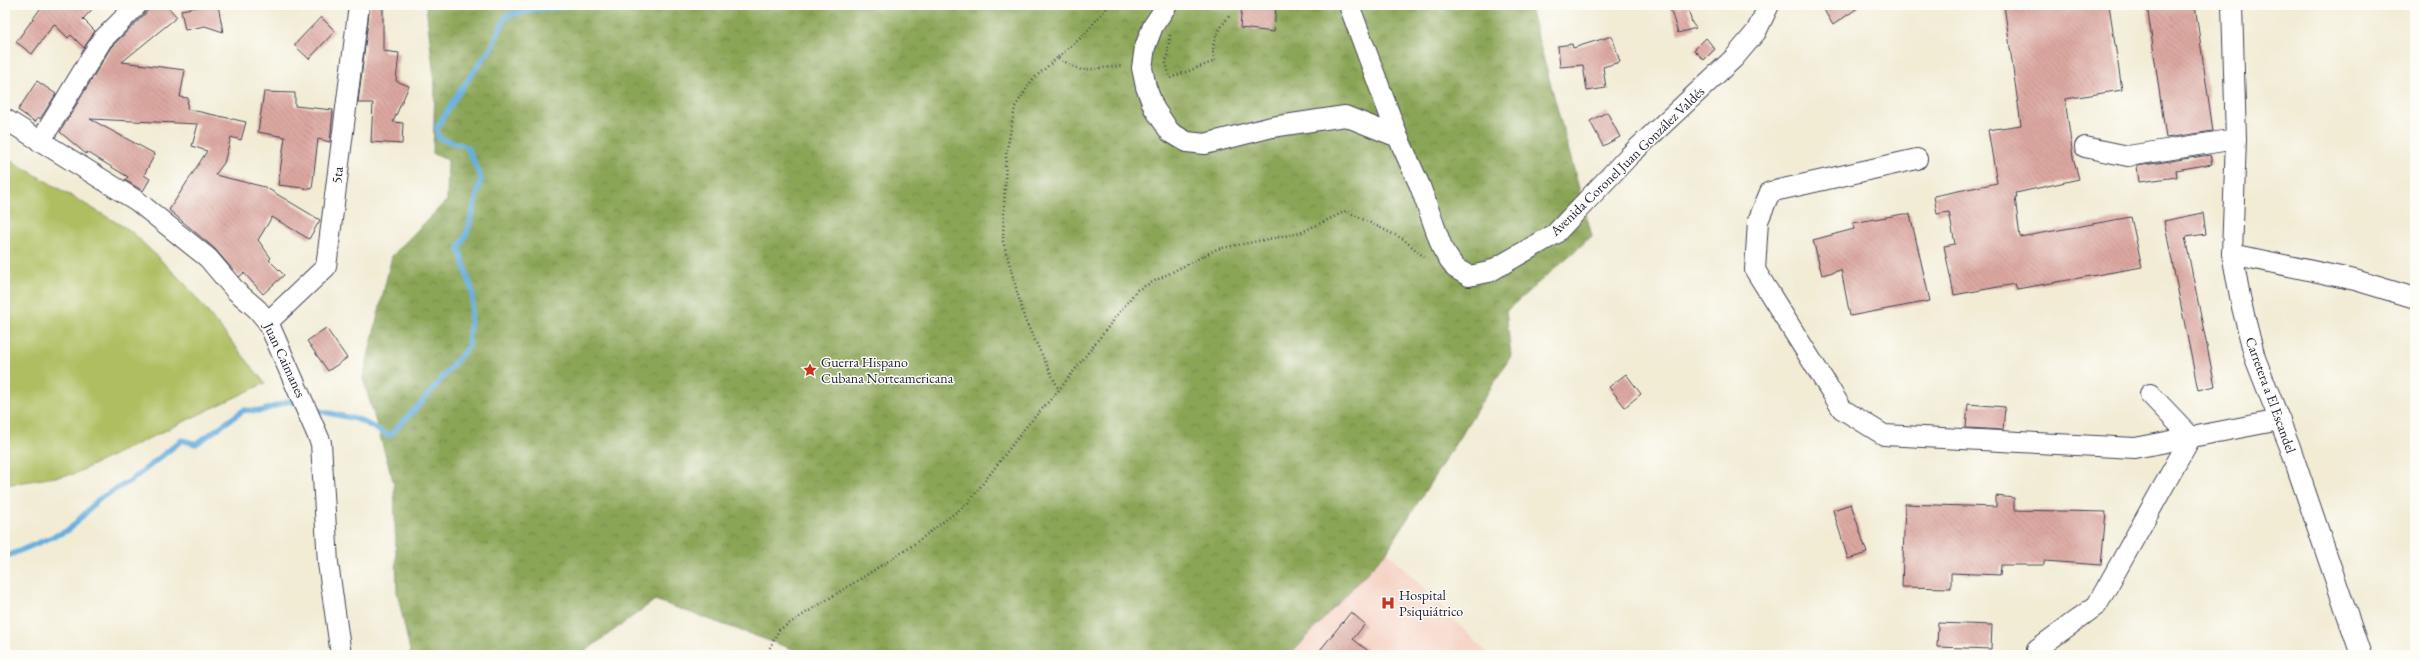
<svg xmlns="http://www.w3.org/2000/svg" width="2420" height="660" font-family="'EB Garamond',serif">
	<defs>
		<pattern id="forest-crowns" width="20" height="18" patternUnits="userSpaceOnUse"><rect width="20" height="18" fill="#8ba556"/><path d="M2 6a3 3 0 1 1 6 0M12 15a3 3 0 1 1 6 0" fill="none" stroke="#718648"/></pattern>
		<pattern id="building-back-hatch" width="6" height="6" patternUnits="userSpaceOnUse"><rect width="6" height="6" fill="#dca7a0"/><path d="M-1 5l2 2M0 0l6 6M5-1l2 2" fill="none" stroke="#bc8f8b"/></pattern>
	</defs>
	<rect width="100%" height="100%" fill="#fdfcf7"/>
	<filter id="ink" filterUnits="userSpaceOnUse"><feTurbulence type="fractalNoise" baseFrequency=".025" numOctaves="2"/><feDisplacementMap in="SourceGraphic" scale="8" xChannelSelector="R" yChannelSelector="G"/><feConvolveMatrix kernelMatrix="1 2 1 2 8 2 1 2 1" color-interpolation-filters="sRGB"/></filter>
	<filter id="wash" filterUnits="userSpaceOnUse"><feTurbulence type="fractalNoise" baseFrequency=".012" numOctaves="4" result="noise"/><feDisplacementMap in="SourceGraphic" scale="16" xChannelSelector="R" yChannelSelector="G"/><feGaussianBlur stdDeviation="0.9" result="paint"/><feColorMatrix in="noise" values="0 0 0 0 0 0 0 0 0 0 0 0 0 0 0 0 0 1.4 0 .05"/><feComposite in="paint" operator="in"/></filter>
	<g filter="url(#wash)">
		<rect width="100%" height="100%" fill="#f2ecd5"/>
		<path fill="#f6d2c4" d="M1387,551l102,104h-199z"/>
		<path fill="#afbe60" stroke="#68704e" d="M5,157l126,74 54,53 80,99 -191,91 -69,11z"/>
		<path fill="url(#forest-crowns)" stroke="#566448" d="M426,5h1103l63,231 -86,75 5,45 -124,195 -97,104h-481l-154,-55 -75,55h-169l-14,-63 -3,-108 -31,-106 29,-122 55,-56 1,-40 -15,-6 2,-68z"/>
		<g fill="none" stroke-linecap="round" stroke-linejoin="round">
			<path stroke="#67afde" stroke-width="5.5" d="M311,409l49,11 29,16 32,-33 47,-56 5,-53 -14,-46 9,-18 13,-52 -14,-31 -28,-9 -2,-11 24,-38 30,-41 15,-32 29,-7 30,-2v-2
				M5,557l64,-27 30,-31 34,-20 49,-39 14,4 48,-34 17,1 28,-10 10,4"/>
		</g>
		<g id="blocks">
			<path fill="url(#building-back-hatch)" d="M43,5h53l-13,14 12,12 -11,17 -13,-13 -3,3 -14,-14 -22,30 -16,-12z
				M154,5h12l11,12 -55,45 63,8 -5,27 8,1 -1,11 59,13 -5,18 -10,-3 -7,26 -9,12 50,12 55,33 -11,19 -37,-22 -14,23 13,18 -2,2 15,15 -21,19 -19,-21 -5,4 -24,-28 -46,-39 38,-59 -15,-5 6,-22 -108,-5 65,35 -11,21 6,4 -7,12 -18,-11 3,-3 -41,-25 -1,2 -26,-22 51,-85z
				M208,5h10l5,27 -18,-6 -20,4 -4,-20z
				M370,5h13v46l16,2 -3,28 13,5 -16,36 10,1 -1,21 -31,-2 2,-39h-15z
				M1242,5h34l-2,27 -34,-4z
				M1669,5h7l2,3 9,-3 5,18 4,5 -18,5z
				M1821,5h41l-29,20z
				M2004,5h105l13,85 -57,9 8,58 6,22 -63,14 1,4h-2l5,40 111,-20 11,50 -125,22 -2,-5 -61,11 -10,-49 11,-2 -6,-32 -12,2 -3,-18 63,-13 -9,-53 33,-5z
				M2147,5h48l18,126 -47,7z
				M321,17l14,14 -26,28 -15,-14z
				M1612,36l8,26 -17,5 3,21 -19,3 -4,-26 -23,2 -2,-21 14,-2 1,4z
				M1706,38l9,11 -11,11 -10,-10z
				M37,81l19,13 -16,25 -2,-2 -3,5 -17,-12z
				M264,92l31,1v13l38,4 -3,32 -12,-3 -6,50 -34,-4 7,-48 -27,-5z
				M1607,112l13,25 -17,9 -13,-25z
				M2210,155l2,9 -36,6 1,7 -38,5 -2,-16z
				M2203,213l3,21 -21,3 30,149 -17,4 -34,-169z
				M1903,214h7l20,87 -80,15 -9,-46 -19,5 -9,-35 41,-11 -1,-6z
				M326,328l21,30 -19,13 -21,-30z
				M1626,374l15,20 -16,13 -16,-20z
				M1968,404l37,3 -2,23 -37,-2z
				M1996,496l18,2v12l92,2 -5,53 -57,-4v4h-43l-1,10 -49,-2v15l-49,-1 3,-83 91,3z
				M1851,504l16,49 -19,6 -15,-49z
				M1351,612l14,12 -12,15 20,16h-57z
				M1938,623l54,2 -1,24 -54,-2z"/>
		</g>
	</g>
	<g filter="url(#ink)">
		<use href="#blocks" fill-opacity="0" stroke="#414052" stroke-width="1"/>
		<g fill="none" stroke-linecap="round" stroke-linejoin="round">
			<defs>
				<path id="minor" d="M1167,5l-14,21 -8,21 -3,21 4,19 8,21 16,24 17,10 18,2 67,-17 73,-11 53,21
					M1349,5l49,132 22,49 23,64 12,18 14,8 20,-4 66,-38 74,-78 105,-98 22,-26 13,-27
					M2232,5l4,134 -4,115 10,53 13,51 35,89 71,208
					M5,119l132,82 71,57 28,33 21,18 11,13 53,121 7,120 13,92
					M40,142l62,-102 35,-35
					M2085,147l43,9 108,-17
					M1917,159l-147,33 -12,29 -3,49 87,139 42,26 251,13 145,-28
					M2232,254l123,26 60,18
					M268,322l58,-55 33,-262
					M2037,649l60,-44 94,-168 -41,-43"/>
			</defs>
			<use href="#minor" stroke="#414052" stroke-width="22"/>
			<path stroke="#414052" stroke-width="2.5" stroke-dasharray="1 3" stroke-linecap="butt" d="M1109,5l-26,31 -26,22 24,12 42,-4
				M1170,35l-4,28 4,15 45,-17c-6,-19 4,-32 15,-46
				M1057,58l-25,22 -17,27 -9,48 -3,86 22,79 34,70
				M766,655l13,-25 130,-82 59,-45 57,-75 34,-38 78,-100 80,-41 83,-16 46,-22 57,28 21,18"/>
			<use href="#minor" stroke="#fff" stroke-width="20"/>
		</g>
	</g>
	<defs>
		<symbol id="sight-bare" viewBox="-9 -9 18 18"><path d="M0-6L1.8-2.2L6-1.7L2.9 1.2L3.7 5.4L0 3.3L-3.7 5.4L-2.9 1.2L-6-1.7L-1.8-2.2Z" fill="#c8321e" stroke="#fdfcf7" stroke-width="2.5" paint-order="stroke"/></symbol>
		<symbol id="hospital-bare" viewBox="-9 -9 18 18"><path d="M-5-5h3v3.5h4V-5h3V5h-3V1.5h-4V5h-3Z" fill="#c8321e" stroke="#fdfcf7" stroke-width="2.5" paint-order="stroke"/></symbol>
	</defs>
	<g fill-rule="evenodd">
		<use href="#sight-bare" x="800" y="360" width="20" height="20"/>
		<use href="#hospital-bare" x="1378" y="593" width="20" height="20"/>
	</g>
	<g text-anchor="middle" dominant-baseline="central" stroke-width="3" stroke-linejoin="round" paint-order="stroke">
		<g font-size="14" fill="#22223b" stroke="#fdfcf7">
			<text transform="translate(1627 161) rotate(-44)">Avenida Coronel Juan González Valdés</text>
			<text transform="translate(337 175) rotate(-83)">5ta</text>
			<text transform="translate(285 360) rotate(65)">Juan Caimanes</text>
			<text transform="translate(2271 395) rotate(70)">Carretera a El Escandel</text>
		</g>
		<g font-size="14" fill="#22223b" stroke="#fdfcf7" text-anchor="start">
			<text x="821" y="362">Guerra Hispano<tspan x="821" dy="16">Cubana Norteamericana</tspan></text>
			<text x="1399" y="595">Hospital<tspan x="1399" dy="16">Psiquiátrico</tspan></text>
		</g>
	</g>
	<rect width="2420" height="660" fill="none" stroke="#fdfcf7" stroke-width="20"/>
</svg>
